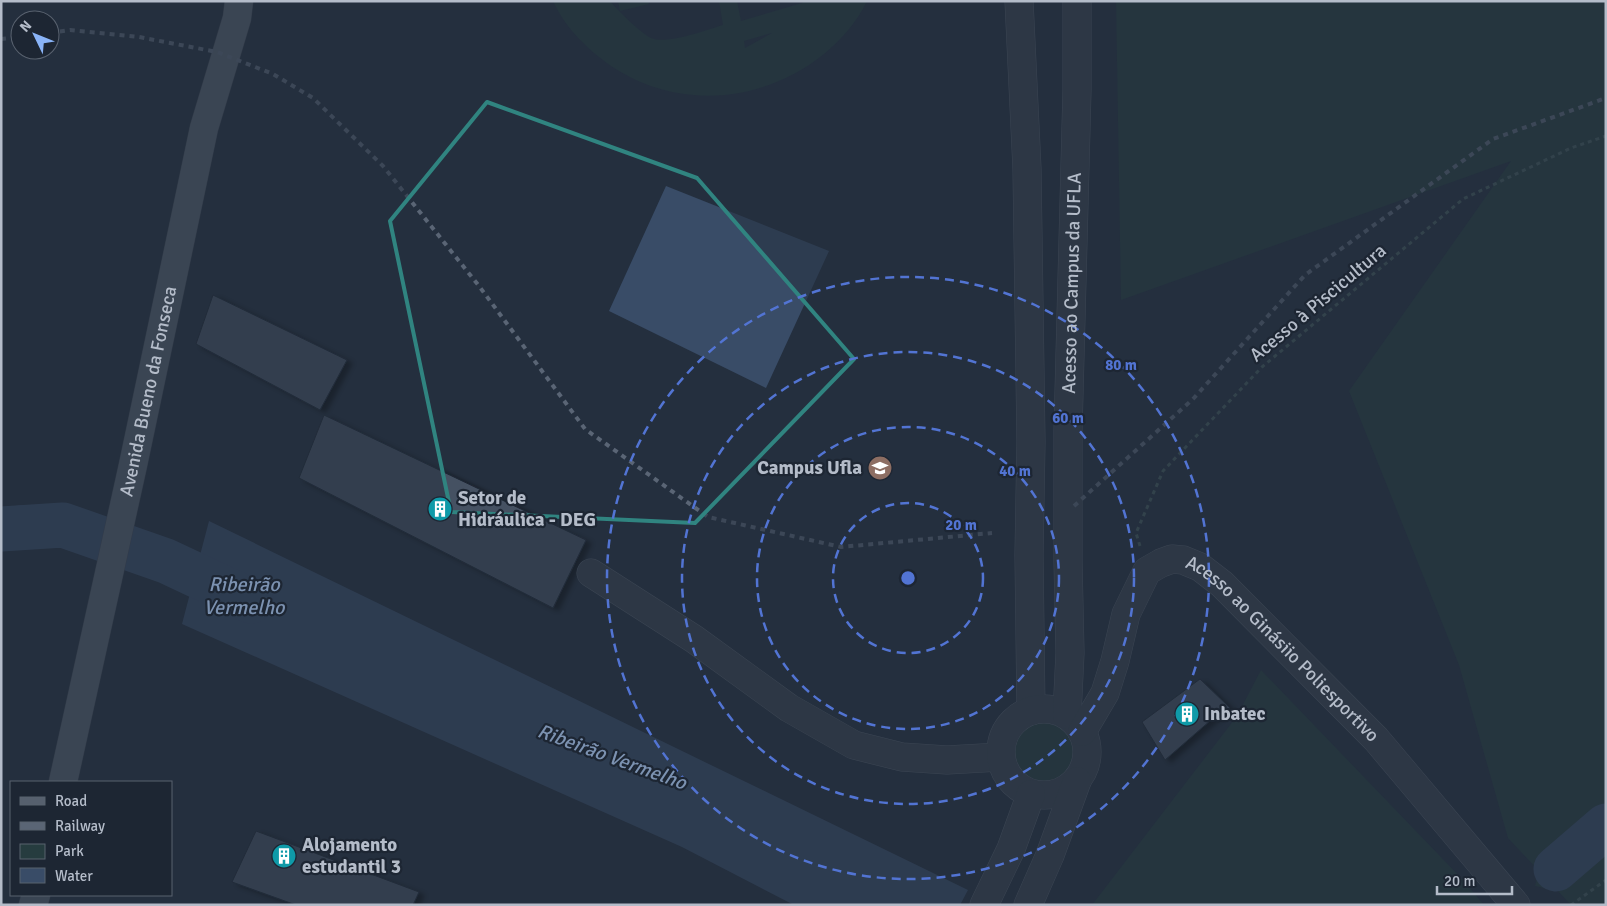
<svg xmlns="http://www.w3.org/2000/svg" width="1607" height="906" font-family="Signika,sans-serif">
	<defs>
		<filter id="shadow"><feDropShadow dx="5.5" dy="3" stdDeviation="2.5" flood-color="#0009"/></filter>
	</defs>
	<rect width="100%" height="100%" fill="#242f3e"/>
	<path fill="#263c3f" fill-rule="evenodd" d="M553,1h57c7,9 32,33 41,37 16,7 55,-8 72,-13l-4,-24h18l4,20 61,-18 3,-2h62c-10,21 -26,39 -43,53 -66,53 -158,57 -225,3 -19,-15 -36,-34 -46,-56zM772,33l-27,15 -1,-7z
		M618,1h30l1,3 -29,7z
		M1116,1h490v904h-35l-13,-14 -23,-5 4,-15 -31,-33 -49,-173 -110,-274 162,-230 -390,139z
		M1261,670l202,210 21,25h-392l145,-189z
		M1054,715l23,16 4,28 -20,28 -29,3 -23,-20v-34l16,-18z"/>
	<path fill="#394c67" d="M666,186l163,65 -63,137 -157,-77z
		M23,505l82,18 -6,31 -52,-17 -46,3v-32z
		M209,521l759,369 -8,15h-166l-112,-58 -500,-223z"/>
	<g fill="none" stroke-linecap="round" stroke-linejoin="round">
		<path stroke="#394c67" stroke-width="45" d="M1,529l62,-4 103,36 85,40
			M1556,869l50,-43"/>
	</g>
	<path fill="#455162" stroke="#1f2835" filter="url(#shadow)" d="M213,295l134,65 -27,50 -124,-66z
		M324,415l262,125 -33,68 -254,-130z
		M1200,679l30,29 -19,12 -46,40 -23,-38z
		M256,831l163,61 -6,13h-117l-64,-23z"/>
	<g fill="none" stroke-linecap="round" stroke-linejoin="round">
		<defs>
			<g id="minor">
				<path d="M1019,1l8,168 4,273 -2,113 2,156"/>
				<path d="M591,573l103,66 95,69 65,37 48,12 45,3 53,-3"/>
				<circle cx="1044" cy="752" r="43"/>
				<path id="s1" d="M1067,715l3,-62 -2,-92v-130l9,-341v-89"/>
				<path id="s2" d="M1082,732l23,-39 10,-32 11,-47 21,-43 14,-8 11,-4 11,1 17,7 22,17 154,155 140,166"/>
				<path d="M984,905l27,-56 20,-55"/>
				<path d="M1028,905l22,-50 27,-74"/>
			</g>
			<g id="major">
				<path id="s3" d="M63,782l70,-317 71,-337 33,-110 2,-17"/>
				<path d="M33,905l3,-10"/>
			</g>
		</defs>
		<use href="#minor" stroke="#565f6c" stroke-width="29"/>
		<use href="#major" stroke="#414a57" stroke-width="29"/>
		<path stroke="#44595c" stroke-width="3" stroke-dasharray="4 4" stroke-linecap="butt" d="M1140,546l-4,-13 27,-62 99,-104 201,-168 108,-51 35,-12
			M1571,905l35,-25"/>
		<use href="#minor" stroke="#38414e" stroke-width="28"/>
		<use href="#major" stroke="#56606e" stroke-width="28"/>
		<path stroke="#5a6575" stroke-width="4" stroke-dasharray="5 5" stroke-linecap="butt" d="M50,33l20,-3 69,7 78,15 56,22 40,24 70,68 96,120 106,143 123,88 133,30 151,-14
			M1,39l19,-2
			M1074,506l119,-107 112,-124 188,-136 113,-41"/>
	</g>
	<path d="M0 0H1607V906H0ZM487,102l210,76 157,181 -159,164 -244,-11 -61,-291z" fill="#242f3e" fill-opacity=".55" fill-rule="evenodd"/>
	<path fill="none" stroke="#308480" stroke-width="4" stroke-linejoin="round" d="M487,102l210,76 157,181 -159,164 -244,-11 -61,-291z"/>
	<g fill="none" stroke="#5274d3" stroke-width="2.5" stroke-dasharray="9 6">
		<circle cx="908" cy="578" r="75"/>
		<circle cx="908" cy="578" r="151"/>
		<circle cx="908" cy="578" r="226"/>
		<circle cx="908" cy="578" r="301"/>
	</g>
	<defs>
		<symbol id="university-disc" viewBox="-11 -11 22 22"><circle r="9.5" fill="#8d6e63" stroke="#1d2633"/><path d="M0-5L7-2L0 1L-7-2ZM-4 1L0 2.5L4 1V4Q0 6-4 4Z" fill="#fff"/></symbol>
		<symbol id="building-disc" viewBox="-11 -11 22 22"><circle r="9.5" fill="#0f9aa8" stroke="#1d2633"/><path d="M-4-6H4V6H1V3H-1V6H-4ZM-2.5-4.3h1.7v1.8h-1.7ZM.8-4.3h1.7v1.8H.8ZM-2.5-1h1.7V.8h-1.7ZM.8-1h1.7V.8H.8Z" fill="#fff"/></symbol>
	</defs>
	<g fill-rule="evenodd">
		<use href="#university-disc" x="866" y="454" width="28" height="28"/>
		<use href="#building-disc" x="426" y="495" width="28" height="28"/>
		<use href="#building-disc" x="1173" y="700" width="28" height="28"/>
		<use href="#building-disc" x="270" y="842" width="28" height="28"/>
	</g>
	<g text-anchor="middle" dominant-baseline="central" stroke-width="4.5" stroke-linejoin="round" paint-order="stroke">
		<g font-size="19" fill="#b4bcc9" stroke="#1d2633">
			<text stroke="none"><textPath href="#s1" startOffset="432">Acesso ao Campus da UFLA</textPath></text>
			<text transform="translate(1318 303) rotate(-40)">Acesso à Piscicultura</text>
			<text stroke="none"><textPath href="#s3" startOffset="400">Avenida Bueno da Fonseca</textPath></text>
			<text stroke="none"><textPath href="#s2" startOffset="348">Acesso ao Ginásiio Poliesportivo</textPath></text>
		</g>
		<g font-size="19" font-weight="bold" fill="#b4bcc9" stroke="#1d2633" text-anchor="start">
			<text x="862" y="468" text-anchor="end">Campus Ufla</text>
			<text x="458" y="498">Setor de<tspan x="458" dy="22">Hidráulica - DEG</tspan></text>
			<text x="1204" y="714">Inbatec</text>
			<text x="302" y="845">Alojamento<tspan x="302" dy="22">estudantil 3</tspan></text>
		</g>
		<g font-size="20" font-style="italic" fill="#7c92b1" stroke="#1d2633">
			<text x="244" y="584">Ribeirão<tspan x="244" dy="23">Vermelho</tspan></text>
			<text transform="translate(612 757) rotate(20)">Ribeirão Vermelho</text>
		</g>
	</g>
	<circle cx="908" cy="578" r="8" fill="#5274d3" stroke="#1d2633" stroke-width="2.5"/>
	<g font-size="15" text-anchor="middle" font-weight="bold" fill="#5274d3" stroke="#1d2633" stroke-width="4.5" stroke-linejoin="round" paint-order="stroke">
		<text x="1121" y="370">80 m</text>
		<text x="1068" y="423">60 m</text>
		<text x="1015" y="476">40 m</text>
		<text x="961" y="530">20 m</text>
	</g>
	<rect width="1607" height="906" fill="none" stroke="#b4bcc9" stroke-width="5"/>
	<rect x="10" y="781" width="162" height="115" fill="#1d2633" stroke="#59626f"/>
	<rect x="20" y="797" width="25" height="8" fill="#56606e" stroke="#59626f"/>
	<text x="55" y="806" font-size="15" fill="#b4bcc9">Road</text>
	<rect x="20" y="822" width="25" height="8" fill="#5a6575" stroke="#59626f"/>
	<text x="55" y="831" font-size="15" fill="#b4bcc9">Railway</text>
	<rect x="20" y="844" width="25" height="15" fill="#263c3f" stroke="#59626f"/>
	<text x="55" y="856" font-size="15" fill="#b4bcc9">Park</text>
	<rect x="20" y="868" width="25" height="15" fill="#394c67" stroke="#59626f"/>
	<text x="55" y="881" font-size="15" fill="#b4bcc9">Water</text>
	<g transform="translate(35 35) rotate(313)"><circle r="24" fill="#1d2633" stroke="#59626f"/>
	<path d="M0-4L9 19L0 12L-9 19Z" fill="#8ab4f8"/>
	<text y="-8" font-size="14" font-weight="bold" text-anchor="middle" fill="#b4bcc9">N</text>
	</g>
	<path d="M1437 886v8h75v-8" fill="none" stroke="#b4bcc9" stroke-width="2.5"/>
	<text x="1444" y="886" font-size="15" fill="#b4bcc9" stroke="#1d2633" stroke-width="4" paint-order="stroke">20 m</text>
</svg>
